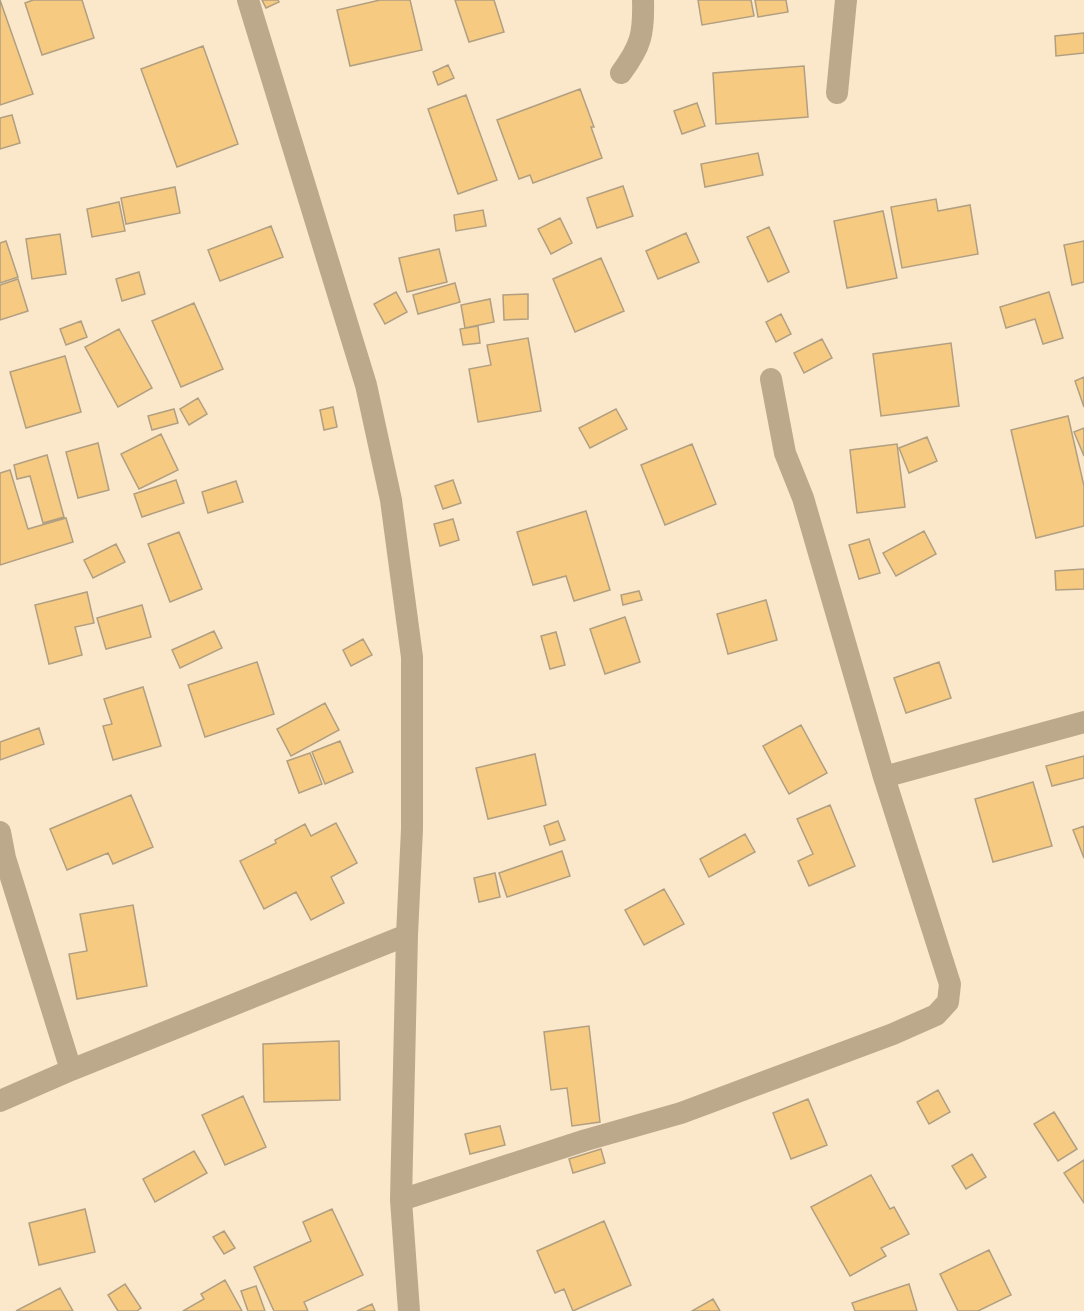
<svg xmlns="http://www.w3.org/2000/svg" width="1084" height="1311" font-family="'Sofia Sans Condensed',sans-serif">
	<rect width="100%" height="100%" fill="#fbe7c9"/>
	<path fill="#f6ca81" stroke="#b19f82" stroke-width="1.5" d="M0,0l33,94 -33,11z
		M33,0h49l12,38 -52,17 -17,-52z
		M262,0h16l1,2 -13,6z
		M380,0h30l12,50 -72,16 -13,-56z
		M455,0h39l10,32 -35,10z
		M698,0h53l3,16 -52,9z
		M755,0h31l2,12 -30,5z
		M1084,33v20l-28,3 -1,-20z
		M203,46l35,98 -61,23 -36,-98z
		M448,65l6,13 -16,7 -5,-13z
		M804,66l4,51 -92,7 -3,-51z
		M580,89l14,38h-3l11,31 -69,25 -3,-8 -11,4 -22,-59z
		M466,95l31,85 -39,14 -30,-85z
		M697,103l8,23 -23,8 -8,-23z
		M12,115l8,28 -20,6v-31z
		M758,153l5,22 -58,12 -4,-23z
		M623,186l10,30 -36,12 -10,-30z
		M175,187l5,26 -54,11 -5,-26z
		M936,199l2,12 32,-6 8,49 -76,14 -11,-61z
		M119,202l6,29 -33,6 -5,-28z
		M483,210l3,16 -30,5 -2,-16z
		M883,211l14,67 -50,10 -13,-67z
		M560,218l12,25 -21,11 -13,-25z
		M271,226l12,31 -63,24 -12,-31z
		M769,227l20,45 -21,10 -21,-45z
		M686,233l13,29 -41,17 -12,-28z
		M60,234l6,40 -34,5 -6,-40z
		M6,241l12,36 -18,6v-40z
		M1084,241v41l-12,3 -8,-40z
		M439,249l8,33 -40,10 -8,-34z
		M601,258l23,53 -49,21 -22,-53z
		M139,272l6,22 -23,7 -6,-22z
		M18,279l10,32 -28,9v-35z
		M455,283l5,19 -42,12 -5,-19z
		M396,292l11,20 -22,12 -11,-20z
		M1049,292l14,46 -20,6 -8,-25 -29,9 -6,-21z
		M528,294v25l-24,1 -1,-25z
		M490,299l4,23 -29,6 -4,-23z
		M194,303l29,66 -42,18 -29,-66z
		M781,314l10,20 -15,8 -10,-20z
		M81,321l6,16 -21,8 -6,-16z
		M478,326l2,17 -17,2 -3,-16z
		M119,329l33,59 -34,19 -33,-60z
		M528,338l13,73 -63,11 -9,-53 22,-4 -4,-20z
		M822,339l10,19 -28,15 -10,-20z
		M951,343l8,63 -78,10 -8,-62z
		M65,356l16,56 -55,16 -16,-56z
		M1084,377v30l-9,-26z
		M198,398l9,16 -18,11 -9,-16z
		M333,407l4,20 -13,3 -4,-20z
		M174,409l4,14 -26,7 -4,-14z
		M616,409l11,20 -37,19 -11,-20z
		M1068,416l16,70v40l-48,12 -25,-108z
		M1084,428v28l-10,-24z
		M161,434l17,36 -39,19 -18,-35z
		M927,437l10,24 -28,12 -10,-25z
		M98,443l11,47 -31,8 -12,-46z
		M692,444l24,60 -51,21 -24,-60z
		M897,444l8,63 -48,6 -7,-63z
		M47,455l17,62 -21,6 -13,-47 -13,3 -3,-14z
		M10,470l18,59 38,-11 7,24 -73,23v-92z
		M176,480l8,23 -42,14 -8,-23z
		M453,480l8,23 -18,6 -8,-23z
		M236,481l7,21 -35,11 -6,-21z
		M586,511l24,79 -36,11 -8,-25 -33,9 -16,-53z
		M453,519l6,21 -19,6 -6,-22z
		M924,531l12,23 -40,22 -13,-23z
		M179,532l23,57 -32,13 -22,-58z
		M869,539l11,34 -21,6 -10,-34z
		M116,544l9,18 -32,16 -9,-18z
		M1084,569v20l-28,1 -1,-19z
		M639,591l3,9 -19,5 -2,-10z
		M87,592l7,31 -19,4 7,28 -33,9 -14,-59z
		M766,600l11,40 -49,14 -11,-40z
		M142,605l9,32 -45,12 -9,-31z
		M625,617l15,45 -35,12 -15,-45z
		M214,631l8,17 -42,20 -8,-18z
		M556,632l9,33 -15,4 -9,-33z
		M363,639l9,16 -21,11 -8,-16z
		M257,662l17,52 -69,23 -17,-52z
		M939,662l12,36 -45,15 -12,-35z
		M143,687l18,59 -48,14 -10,-34 9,-2 -8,-25z
		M325,703l14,27 -48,26 -14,-27z
		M801,725l26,48 -38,21 -26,-48z
		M39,728l5,16 -44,16v-18z
		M340,741l13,31 -28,12 -13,-32z
		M310,753l12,31 -23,9 -12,-32z
		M535,754l11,51 -58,14 -12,-51z
		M1084,756v22l-32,8 -6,-20z
		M1033,782l19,64 -59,16 -18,-63z
		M131,795l22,52 -40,17 -5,-11 -41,17 -17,-41z
		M830,805l25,61 -46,20 -11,-25 15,-7 -16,-35z
		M558,821l7,19 -15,5 -6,-19z
		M336,823l21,40 -26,14 13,26 -33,17 -15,-28 -32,17 -24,-48 36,-18 -1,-3 30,-16 6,12z
		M1084,826v32l-11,-28z
		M745,834l10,18 -46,25 -9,-18z
		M562,851l8,25 -63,21 -8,-24z
		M495,873l5,24 -21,5 -5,-24z
		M664,889l20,35 -40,21 -19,-35z
		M133,905l14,81 -70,13 -8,-45 18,-3 -7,-37z
		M589,1026l11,96 -28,4 -5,-38 -16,2 -7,-58z
		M339,1041l1,59 -76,2 -1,-58z
		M938,1090l12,22 -21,12 -12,-22z
		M243,1096l23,51 -41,18 -23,-50z
		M808,1099l19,46 -36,14 -18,-46z
		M1054,1112l23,37 -19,12 -24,-37z
		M500,1126l5,19 -35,9 -5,-20z
		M601,1149l4,14 -32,10 -4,-14z
		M194,1151l13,22 -52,29 -12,-23z
		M972,1154l14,23 -20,12 -14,-23z
		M1084,1160v43l-20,-30z
		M871,1175l19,34 4,-2 15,27 -28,14 5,8 -36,20 -39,-69z
		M85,1209l10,43 -56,13 -10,-42z
		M332,1209l31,66 -59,27 4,9h-34l-20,-44 57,-26 -8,-19z
		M604,1221l27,64 -58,26 -9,-22 -9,4 -18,-42z
		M224,1231l11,17 -11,6 -11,-17z
		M989,1250l22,45 -33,16h-20l-18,-37z
		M225,1280l17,31h-59l21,-12 -3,-5z
		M125,1284l16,24 -4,3h-19l-10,-16z
		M909,1284l8,27h-62l-3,-8z
		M256,1286l9,25h-17l-7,-20z
		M60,1288l13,23h-57z
		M713,1299l7,12h-28z
		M372,1304l3,7h-18z"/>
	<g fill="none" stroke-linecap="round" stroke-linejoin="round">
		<path stroke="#bca98b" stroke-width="22" d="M248,0l118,385 25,115 21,157v172l-5,106 -6,265 8,111
			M621,73c20,-27 23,-39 22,-73
			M837,93l9,-93
			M884,777l200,-55
			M0,832l5,26 66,212
			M0,1101l71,-31 336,-135
			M401,1200l185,-60 95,-27 212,-79 43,-19 12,-13 2,-18 -66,-207 -81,-279 -18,-45 -14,-74"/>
	</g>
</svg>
